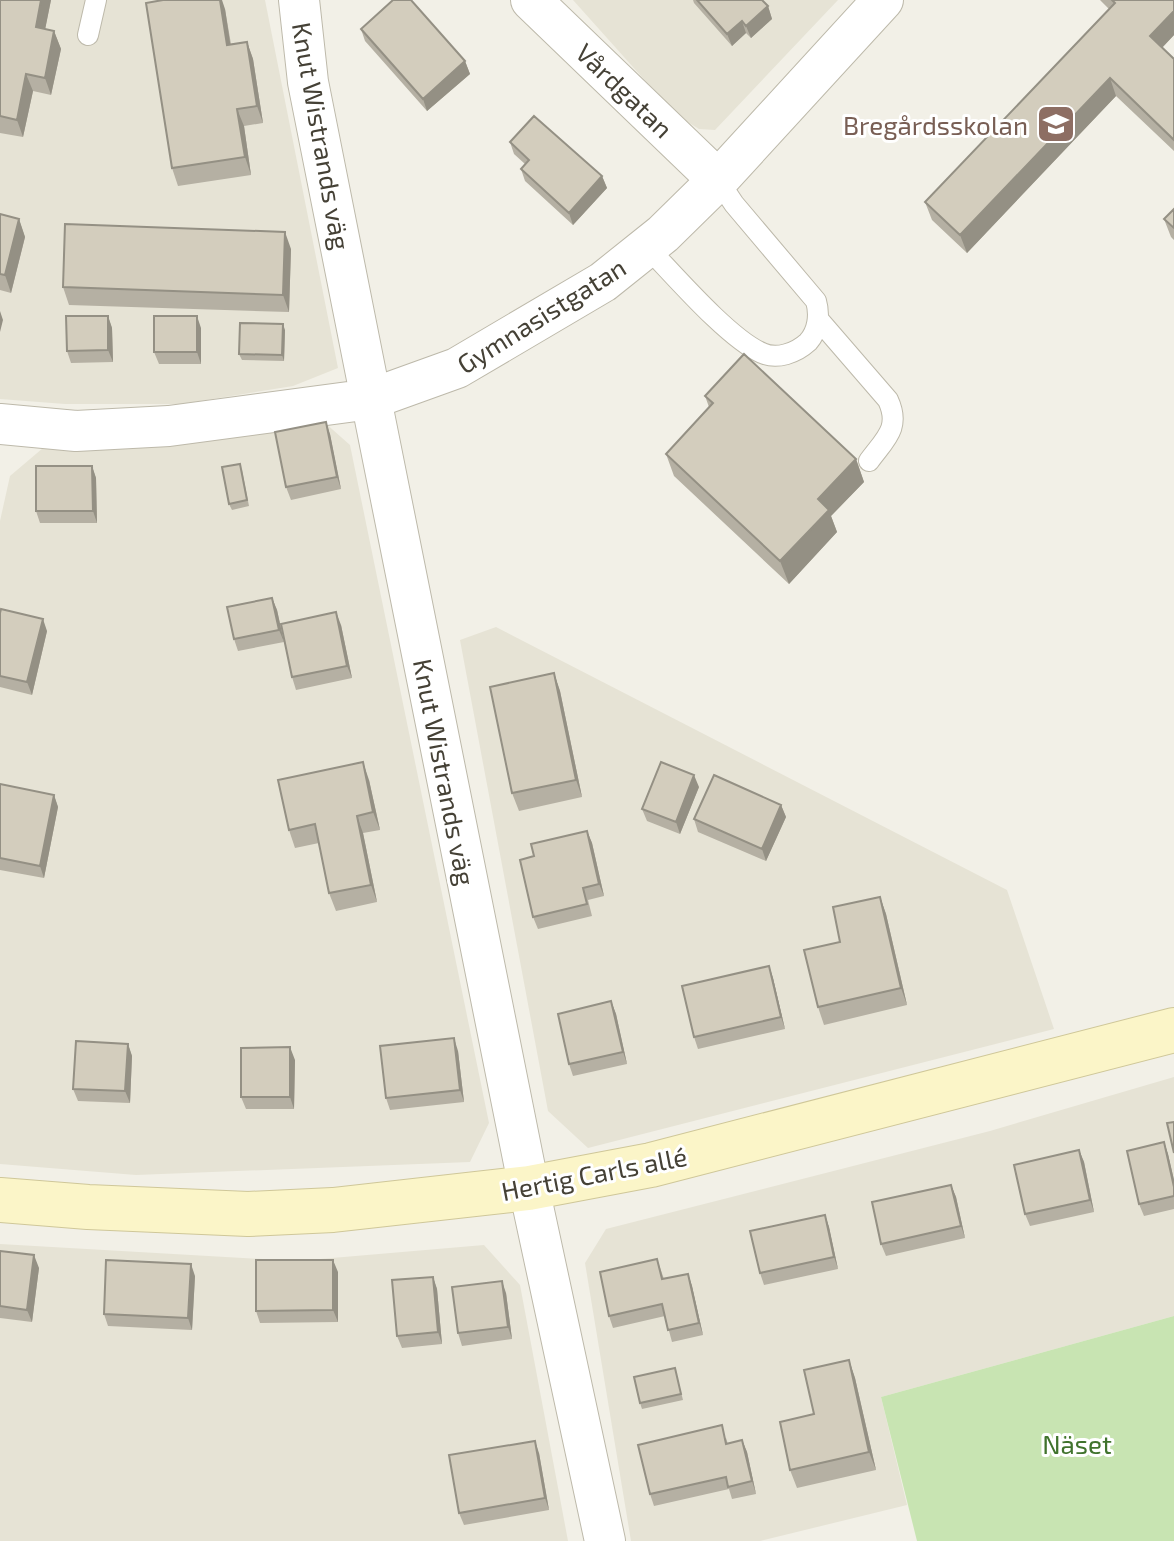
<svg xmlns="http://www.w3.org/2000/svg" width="1174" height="1541" font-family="'Exo 2',sans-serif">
	<rect width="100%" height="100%" fill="#f2f0e7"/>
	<path fill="#e6e3d5" d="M0,0h265l73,368 -45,18 -112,18h-116l-65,-5z
		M573,0h265l-123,130 -16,-1 -24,-15z
		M324,422l26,23 139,678 -19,39 -334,13 -136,-11v-643l10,-45 33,-28z
		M496,627l511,263 47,139 -466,119 -40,-37 -88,-471z
		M1174,1077v239l-293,81 26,108 -147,36h-129l-46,-278 21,-34 384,-98z
		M0,1244l297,17 187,-16 36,40 48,256h-568z"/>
	<path fill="#c8e4b2" d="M1174,1316v225h-257l-36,-144z"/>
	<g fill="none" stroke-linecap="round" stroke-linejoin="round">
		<defs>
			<path id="lane" d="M88,35l8,-35
				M647,247c27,28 82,92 115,106 15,7 34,0 46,-11 10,-11 12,-27 8,-41l-82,-97 -16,-24
				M818,319l70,81c13,28 -3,39 -19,61"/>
			<path id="street" d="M299,0l9,82 63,317 158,789 76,353
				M531,0l187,180
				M0,424l76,7 93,-5 202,-27 86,-31 146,-86 60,-48 55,-54 165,-180"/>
			<path id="secondary" d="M0,1200l88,7 160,7 85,-4 196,-22 122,-23 523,-135"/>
		</defs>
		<use href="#lane" stroke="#bdb9aa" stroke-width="22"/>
		<use href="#street" stroke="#bdb9aa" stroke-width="42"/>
		<use href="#secondary" stroke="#cfc799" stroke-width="46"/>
		<use href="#lane" stroke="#fff" stroke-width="20"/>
		<use href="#street" stroke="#fff" stroke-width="40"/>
		<use href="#secondary" stroke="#fbf5c8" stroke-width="44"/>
	</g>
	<path fill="#b5b0a3" d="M0,0h51l-6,29 9,2 7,18 -10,46 -18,-4 -10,46 -23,-4z
		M693,0h69l6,6 4,13 -21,19 -5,-5 -14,13 -38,-43z
		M1100,0h74v35l-12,13 12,11v92l-58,-55 -149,157 -35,-33 -7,-18 184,-193z
		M225,9l6,35 16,-2 6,17 10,64 -19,3 7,49 -73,11 -6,-18z
		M361,29l104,32 5,13 -43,37 -62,-70z
		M510,142l92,34 5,12 -34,37 -48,-44 -4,-12 4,-5 -11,-10z
		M1174,209v31l-3,-3 -7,-18z
		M0,214l19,5 6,18 -14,56 -11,-3z
		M291,249l-2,63 -220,-7 -6,-18z
		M108,316l4,12 1,34 -42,1 -4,-12z
		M201,328v36h-42l-5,-12z
		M285,330l-1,31 -42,-1 -3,-6z
		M705,396l151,63 8,23 -33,34 6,16 -48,52 -115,-108 -8,-22 43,-47z
		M330,434l11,55 -50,11 -5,-13z
		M92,466l4,12 1,45h-57l-4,-12z
		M242,470l7,36 -17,4 -3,-6z
		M272,598l5,12 7,32 -46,9 -4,-12z
		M0,613l47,18 -15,64 -32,-8z
		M341,625l11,53 -56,12 -4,-13z
		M554,673l6,18 22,106 -63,14 -7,-18z
		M369,780l11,50 -17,3 14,69 -41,9 -7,-18 -10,-50 -24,5 -6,-18z
		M0,784l54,11 4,12 -14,71 -44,-8z
		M699,787l-19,47 -33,-13 -5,-12z
		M781,805l5,12 -20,44 -68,-29 -4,-13z
		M587,831l5,12 12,53 -16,4 4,16 -54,13 -5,-12 1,-61z
		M880,897l6,17 21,91 -83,20 -6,-18 22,-65z
		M769,966l4,12 12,51 -87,20 -4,-12z
		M611,1001l5,13 11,50 -54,12 -4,-12z
		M128,1044l4,12 -2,47 -52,-2 -5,-12z
		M458,1051l6,51 -74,8 -4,-12z
		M295,1060l-1,49h-48l-5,-12z
		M1164,1142l4,12 6,26v29l-30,7 -5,-12z
		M1079,1150l5,12 10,50 -64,14 -5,-12z
		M951,1185l5,12 9,41 -79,18 -5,-12z
		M825,1215l4,12 9,42 -74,16 -4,-12z
		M0,1251l39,17 -7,54 -32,-4z
		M657,1259l7,20 24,-5 4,12 11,49 -31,7 -7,-26 -52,12 -4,-12z
		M338,1272v50l-78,1 -4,-12z
		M195,1276l-3,54 -84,-4 -4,-12z
		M433,1277l4,12 5,55 -40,4 -5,-12z
		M506,1293l6,46 -50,7 -4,-13z
		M849,1360l6,18 21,92 -79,18 -7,-18 24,-56z
		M675,1368l8,32 -41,9 -2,-6z
		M726,1438l2,6 14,-4 5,12 9,42 -24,5 -3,-10 -75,17 -4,-12z
		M539,1453l10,57 -85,15 -5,-12z"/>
	<path fill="#949084" d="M41,0h10l-9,45 -6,-18z
		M220,0h2l3,9 8,53 -6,-17z
		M768,6l4,13 -21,19 -5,-12z
		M1174,11v24l-18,19 -6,-18z
		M742,21l4,12 -14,13 -5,-12z
		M54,31l7,18 -10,46 -6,-17z
		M247,42l6,17 10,64 -6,-17z
		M465,61l5,13 -43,37 -4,-12z
		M26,74l7,17 -10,46 -6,-17z
		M1110,78l6,18 -149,157 -7,-18z
		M237,109l7,17 7,49 -6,-18z
		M602,176l5,12 -34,37 -4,-12z
		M19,219l6,18 -14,56 -6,-18z
		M285,232l6,17 -2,63 -6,-17z
		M0,311l3,9 -3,12z
		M108,316l4,12 1,34 -5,-12z
		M197,316l4,12v36l-4,-12z
		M283,324l2,6 -1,31 -2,-6z
		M326,422l4,12 11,55 -4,-12z
		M856,459l8,23 -33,34 6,16 -48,52 -9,-23 38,-62z
		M92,466l4,12 1,45 -4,-12z
		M272,598l5,12 7,32 -5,-12z
		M336,612l5,13 11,53 -5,-12z
		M43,619l4,12 -15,64 -5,-13z
		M554,673l6,18 22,106 -6,-17z
		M363,762l6,18 11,50 -7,-18z
		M694,775l5,12 -19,47 -4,-12z
		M54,795l4,12 -14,71 -4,-12z
		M781,805l5,12 -20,44 -4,-12z
		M357,816l6,17 14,69 -6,-17z
		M587,831l5,12 12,53 -5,-12z
		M880,897l6,17 21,91 -6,-17z
		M769,966l4,12 12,51 -4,-12z
		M611,1001l5,13 11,50 -4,-12z
		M454,1038l4,13 6,51 -4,-12z
		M128,1044l4,12 -2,47 -5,-12z
		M290,1047l5,13 -1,49 -4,-12z
		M1164,1142l4,12 6,26v7z
		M1079,1150l5,12 10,50 -4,-12z
		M951,1185l5,12 9,41 -4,-12z
		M825,1215l4,12 9,42 -4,-12z
		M34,1255l5,13 -7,54 -5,-12z
		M333,1260l5,12v50l-5,-12z
		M191,1264l4,12 -3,54 -4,-12z
		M688,1274l4,12 11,49 -4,-12z
		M433,1277l4,12 5,55 -4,-12z
		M502,1281l4,12 6,46 -4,-12z
		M849,1360l6,18 21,92 -7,-18z
		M742,1440l5,12 9,42 -4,-13z
		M535,1441l4,12 10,57 -4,-12z"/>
	<path fill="#d3cdbd" stroke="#949084" stroke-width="2" d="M0,0h41l-5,27 18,4 -9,47 -19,-4 -9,46 -17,-4z
		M163,0h57l7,45 20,-3 10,64 -20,3 8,48 -73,11 -26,-165z
		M393,0h18l54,61 -42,38 -62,-70z
		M697,0h65l6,6 -22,20 -4,-5 -15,13z
		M1112,0h62v11l-24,25 24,23v81l-64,-62 -150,157 -35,-33 190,-199z
		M534,116l68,60 -33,37 -48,-44 8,-9 -19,-18z
		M1174,209v19l-10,-9z
		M0,214l19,5 -14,56 -5,-1z
		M65,224l220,8 -2,63 -220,-8z
		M66,316h42v34l-41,1z
		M154,316h43v36h-43z
		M240,323l43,1 -1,31 -43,-1z
		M744,354l112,105 -38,40 11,11 -49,51 -114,-107 47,-51 -8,-7z
		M326,422l11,55 -51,10 -11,-55z
		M240,464l7,36 -18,4 -7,-37z
		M36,466h56l1,45h-57z
		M272,598l7,32 -45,9 -7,-32z
		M1,609l42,10 -16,63 -27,-6v-63z
		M336,612l11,54 -55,11 -11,-53z
		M554,673l22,107 -64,13 -22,-106z
		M363,762l10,50 -16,4 14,69 -42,8 -14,-69 -26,6 -11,-50z
		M661,762l33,13 -18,47 -34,-13z
		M714,775l67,30 -19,44 -68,-30z
		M0,784l54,11 -14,71 -40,-8z
		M587,831l12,53 -16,4 4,16 -54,13 -13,-57 14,-4 -3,-12z
		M880,897l21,91 -83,19 -14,-57 36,-8 -7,-35z
		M769,966l12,51 -87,20 -12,-51z
		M611,1001l12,51 -54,12 -11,-50z
		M454,1038l6,52 -74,8 -6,-52z
		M76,1041l52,3 -3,47 -52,-2z
		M290,1047v50h-49v-49z
		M1174,1122v31l-7,-30z
		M1164,1142l10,45v9l-35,8 -12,-53z
		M1079,1150l11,50 -65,14 -11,-49z
		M951,1185l10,41 -80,18 -9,-42z
		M825,1215l9,42 -74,16 -10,-42z
		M0,1251l34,4 -7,55 -27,-4z
		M657,1259l5,20 26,-5 11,49 -31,7 -6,-26 -53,12 -9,-44z
		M106,1260l85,4 -3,54 -84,-4z
		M256,1260h77v50l-77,1z
		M433,1277l5,55 -41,4 -5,-56z
		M502,1281l6,46 -50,6 -6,-46z
		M849,1360l20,92 -79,18 -10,-48 34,-8 -10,-44z
		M675,1368l6,26 -41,9 -6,-26z
		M722,1425l4,19 16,-4 10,41 -24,6 -2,-10 -76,17 -12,-49z
		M535,1441l10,57 -86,15 -10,-58z"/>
	<defs>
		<symbol id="school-square" viewBox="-11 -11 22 22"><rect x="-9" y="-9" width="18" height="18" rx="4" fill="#8d6e63" stroke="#fff"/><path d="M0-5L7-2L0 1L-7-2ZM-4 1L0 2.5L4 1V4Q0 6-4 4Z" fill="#fff"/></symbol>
	</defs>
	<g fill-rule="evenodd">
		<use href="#school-square" x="1034" y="102" width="44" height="44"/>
	</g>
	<g text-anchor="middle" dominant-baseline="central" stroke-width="6" stroke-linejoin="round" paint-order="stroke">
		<g font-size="26" fill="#454136" stroke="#fff">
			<text transform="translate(625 90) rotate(44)">Vårdgatan</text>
			<text transform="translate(322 136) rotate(80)">Knut Wistrands väg</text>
			<text transform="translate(541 315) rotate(-32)">Gymnasistgatan</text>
			<text transform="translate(445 772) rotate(79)">Knut Wistrands väg</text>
			<text transform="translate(594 1173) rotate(-11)">Hertig Carls allé</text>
		</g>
		<g font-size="26" fill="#785e54" stroke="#fff" text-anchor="end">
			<text x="1028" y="124">Bregårdsskolan</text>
		</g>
		<g font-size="26" fill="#40732d" stroke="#fff">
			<text x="1077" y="1443">Näset</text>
		</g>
	</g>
</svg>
